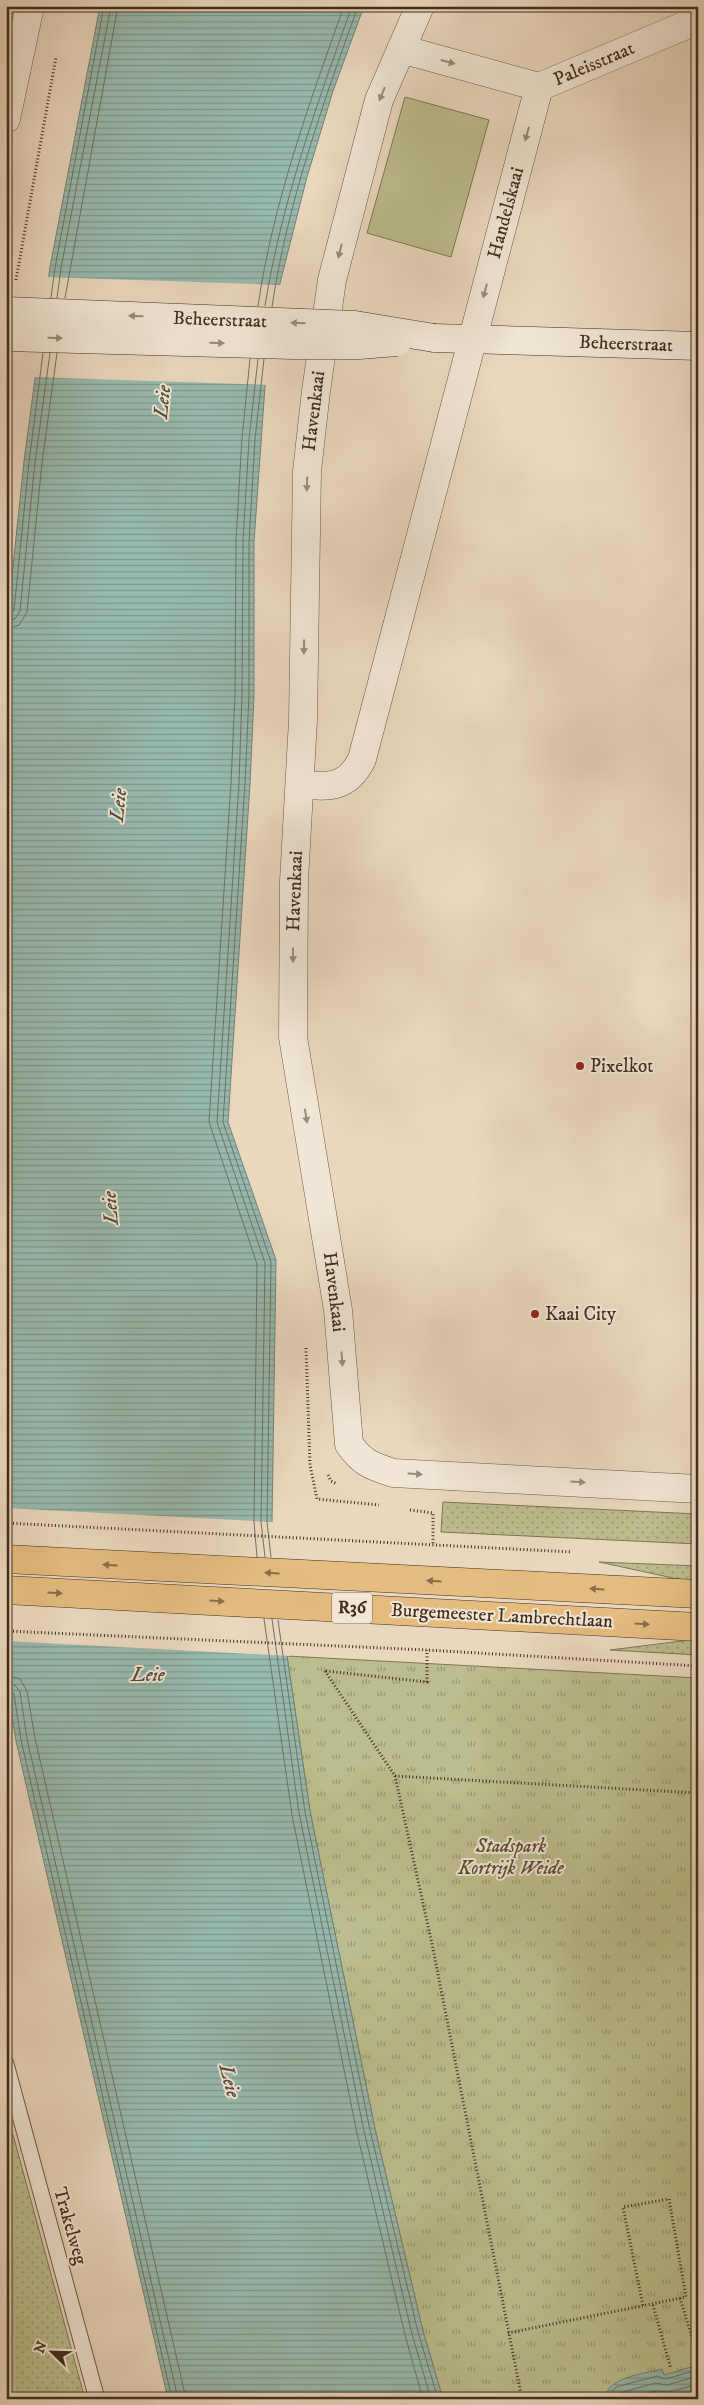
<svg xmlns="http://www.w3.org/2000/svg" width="704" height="2405" font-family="'IM FELL DW Pica',serif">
	<defs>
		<pattern id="grass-dots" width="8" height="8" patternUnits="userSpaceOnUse" patternTransform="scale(1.25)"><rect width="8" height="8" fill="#bcbd8e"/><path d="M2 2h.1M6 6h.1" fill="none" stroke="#9a9a73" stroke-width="1.8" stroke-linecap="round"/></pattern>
		<pattern id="park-tufts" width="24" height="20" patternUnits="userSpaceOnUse" patternTransform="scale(1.25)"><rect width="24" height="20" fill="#bcbd8e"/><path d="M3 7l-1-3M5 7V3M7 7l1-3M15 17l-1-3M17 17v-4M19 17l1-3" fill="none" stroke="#9a9a73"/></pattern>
		<pattern id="water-rules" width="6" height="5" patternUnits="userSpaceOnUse" patternTransform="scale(1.25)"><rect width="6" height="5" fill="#98baaf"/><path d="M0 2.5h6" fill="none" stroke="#7d988e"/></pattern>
	</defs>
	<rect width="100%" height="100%" fill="#ead8be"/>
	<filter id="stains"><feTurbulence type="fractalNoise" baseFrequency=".004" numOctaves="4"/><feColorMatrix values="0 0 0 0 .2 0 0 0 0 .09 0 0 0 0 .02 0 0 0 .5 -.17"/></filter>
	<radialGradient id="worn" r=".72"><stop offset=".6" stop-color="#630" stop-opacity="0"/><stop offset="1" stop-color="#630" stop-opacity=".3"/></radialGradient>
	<path fill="url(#grass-dots)" stroke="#7e7655" d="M443,1502l255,12v30l-257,-12z
		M599,1562l99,4v17h-2z
		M698,1639v16l-88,-5z
		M6,2109l79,290h-79z"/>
	<path fill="url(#park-tufts)" stroke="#7e7655" d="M287,1656l411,22v721h-255l-20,-68 -48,-202 -65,-318z"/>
	<path fill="#bcbd8e" stroke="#7e7655" d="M405,97l84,23 -38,137 -84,-24z"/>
	<path fill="url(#water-rules)" stroke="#758274" d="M100,6h264l-31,85 -26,86 -27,106 -15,103 -11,156v154l-4,88 -22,338 48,138 -4,262 15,134 23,155 65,318 48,202 20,68h-275l-152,-658 -10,-61v-1046l18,-173 26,-194z
		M698,2365v34h-93c1,-22 39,-25 57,-30l2,6z"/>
	<path fill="#ead8be" d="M46,277l237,8 -15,100 -235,-8z
		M6,1508l269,14 15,134 -284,-15z"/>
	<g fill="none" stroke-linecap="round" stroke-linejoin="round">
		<path stroke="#6c7466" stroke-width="1" d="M51,298l4,-30 49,-262
			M57,298l4,-30 50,-262
			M65,298l53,-292
			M258,306c15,-103 51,-202 86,-300
			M265,306c16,-102 52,-202 87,-300
			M272,307c15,-103 51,-203 86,-301
			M250,359l-8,79 -6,103 -1,154 -4,88 -22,339 48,142 -3,258 3,35
			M258,359l-9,80 -6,102 -1,154 -3,88 -22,339 48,141 -4,259 4,35
			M264,359l-9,80 -6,103v153l-4,88 -22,339 48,140 -4,260 4,35
			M6,615l5,-1 3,-4 15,-148 14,-109
			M6,621l9,-2 5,-8 15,-149 15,-109
			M6,629l13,-4 8,-13 15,-149 15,-110
			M264,1619l28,196 65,318 48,202 18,64
			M272,1619l27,194 65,318 48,203 19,65
			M278,1620l27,192 65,318 48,202 20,67
			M6,1675l14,4 7,12 8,47 151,661
			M6,1682l9,3 5,7 7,47 151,660
			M6,1689l5,1 3,4 7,46 151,659
			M610,2399v-5l6,-7 41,-11 8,3 33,-9
			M616,2399l4,-6 35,-10 12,2 31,-9
			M626,2399l28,-8 15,1 29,-8"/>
		<defs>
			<path id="lane" d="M6,2064l91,335"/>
			<path id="street" d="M420,6l-41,94 -47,180 -16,111 -9,80 -4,249 -9,161 -1,156 45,273 11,134c13,19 23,22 44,29l305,16
				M401,49l138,38 159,-67
				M6,119l24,-113
				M300,784c29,4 48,4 62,-25l177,-672"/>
			<path id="secondary" d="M434,338l264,8"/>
		</defs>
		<use href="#lane" stroke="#6a5844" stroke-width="17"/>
		<use href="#street" stroke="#6a5844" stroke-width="29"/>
		<use href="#secondary" stroke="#402e1c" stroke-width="29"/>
		<path stroke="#402e1c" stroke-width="3" stroke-dasharray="1 2.5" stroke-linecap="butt" d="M16,280l40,-223
			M306,1348l4,117 7,34 62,6
			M328,1475l3,6 6,3
			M410,1510l23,3v31
			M325,1671l70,105 37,168 90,455
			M326,1671l101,11v-32
			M395,1776l303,17
			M680,2298l18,59
			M653,2305l18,64
			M508,2333l178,-36 -17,-98 -46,8 20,99"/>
		<use href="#lane" stroke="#f1e6d5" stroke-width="15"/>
		<use href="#street" stroke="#f1e6d5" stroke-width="28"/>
		<use href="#secondary" stroke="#f1e6d5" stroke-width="28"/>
		<defs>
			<path id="secondary-bridge" d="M6,311l349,14 79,13
				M6,337l288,8h65l38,-3"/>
			<path id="primary-bridge" d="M6,1559l692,35
				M6,1590l692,37"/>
		</defs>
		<use href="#secondary-bridge" stroke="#402e1c" stroke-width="29" stroke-linecap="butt"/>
		<use href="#primary-bridge" stroke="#402e1c" stroke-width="29" stroke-linecap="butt"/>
		<path stroke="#402e1c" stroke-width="3" stroke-dasharray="1 2.5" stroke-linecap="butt" d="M6,1523l566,29
			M6,1631l421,19 271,16"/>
		<use href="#secondary-bridge" stroke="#f1e6d5" stroke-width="28"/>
		<use href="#primary-bridge" stroke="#e5bc7f" stroke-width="28"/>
	</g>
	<defs><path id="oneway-solid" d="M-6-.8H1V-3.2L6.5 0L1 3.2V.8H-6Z" transform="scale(1.25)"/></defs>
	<g fill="#988a78">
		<use href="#oneway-solid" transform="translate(448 62) rotate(15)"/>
		<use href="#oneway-solid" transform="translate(382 94) rotate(112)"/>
		<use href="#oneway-solid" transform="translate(527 134) rotate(105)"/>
		<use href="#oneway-solid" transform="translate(340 251) rotate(104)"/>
		<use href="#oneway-solid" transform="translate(485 291) rotate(105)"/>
		<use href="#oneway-solid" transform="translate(136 316) rotate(-178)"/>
		<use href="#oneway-solid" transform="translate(298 323) rotate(-178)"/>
		<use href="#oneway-solid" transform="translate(55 338) rotate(2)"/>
		<use href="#oneway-solid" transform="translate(217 343) rotate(1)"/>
		<use href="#oneway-solid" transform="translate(307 484) rotate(92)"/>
		<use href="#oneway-solid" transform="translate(304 647) rotate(91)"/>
		<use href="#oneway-solid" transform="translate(293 955) rotate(90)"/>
		<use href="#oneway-solid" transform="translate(306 1116) rotate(81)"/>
		<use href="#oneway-solid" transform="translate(342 1359) rotate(86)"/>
		<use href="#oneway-solid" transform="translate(415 1474) rotate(3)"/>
		<use href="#oneway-solid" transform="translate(578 1482) rotate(3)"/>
	</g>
	<g fill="#8a6e49">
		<use href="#oneway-solid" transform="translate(110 1565) rotate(-177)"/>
		<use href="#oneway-solid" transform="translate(272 1573) rotate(-177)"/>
		<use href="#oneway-solid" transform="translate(434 1581) rotate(-177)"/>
		<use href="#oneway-solid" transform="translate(597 1589) rotate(-177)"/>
		<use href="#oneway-solid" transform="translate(55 1593) rotate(3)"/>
		<use href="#oneway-solid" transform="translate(217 1601) rotate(3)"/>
		<use href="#oneway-solid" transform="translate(642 1624) rotate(3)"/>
	</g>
	<g fill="#8f2418" stroke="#f1e6d5" stroke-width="2">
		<circle cx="580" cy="1066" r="5"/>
		<circle cx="535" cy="1314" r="5"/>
	</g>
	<g text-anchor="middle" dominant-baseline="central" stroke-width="4" stroke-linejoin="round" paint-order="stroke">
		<rect fill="#f1e6d5" stroke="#756554" stroke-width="1" x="332" y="1592.5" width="40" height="31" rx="4"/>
		<g font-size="18" font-weight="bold" fill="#402e1c">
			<text x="352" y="1608">R36</text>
		</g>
		<g font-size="19" fill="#402e1c" stroke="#f1e6d5">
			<text transform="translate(594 64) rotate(-23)">Paleisstraat</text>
			<text transform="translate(506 213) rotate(-75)">Handelskaai</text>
			<text transform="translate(220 320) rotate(2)">Beheerstraat</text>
			<text transform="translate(626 344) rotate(2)">Beheerstraat</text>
			<text transform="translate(314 411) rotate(-83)">Havenkaai</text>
			<text transform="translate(295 891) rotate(-88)">Havenkaai</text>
			<text transform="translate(334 1292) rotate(83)">Havenkaai</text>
			<text transform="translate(502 1616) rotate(3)">Burgemeester Lambrechtlaan</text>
			<text transform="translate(70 2226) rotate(74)">Trakelweg</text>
		</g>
		<g font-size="19" fill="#402e1c" stroke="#f1e6d5" text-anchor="start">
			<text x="590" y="1066">Pixelkot</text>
			<text x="545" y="1314">Kaai City</text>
		</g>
		<g font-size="19" font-style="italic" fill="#594b33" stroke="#f1e6d5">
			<text x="511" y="1846">Stadspark<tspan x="511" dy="22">Kortrijk Weide</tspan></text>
		</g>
		<g font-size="20" font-style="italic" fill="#524a39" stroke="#f1e6d5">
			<text transform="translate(163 402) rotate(-84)">Leie</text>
			<text transform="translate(119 805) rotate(-84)">Leie</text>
			<text transform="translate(111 1208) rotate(-94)">Leie</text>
			<text x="148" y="1675">Leie</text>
			<text transform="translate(229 2081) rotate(75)">Leie</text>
		</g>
	</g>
	<rect width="704" height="2405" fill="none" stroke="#ead8be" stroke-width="25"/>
	<rect x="8" y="8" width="689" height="2390" fill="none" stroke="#402e1c" stroke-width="2.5"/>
	<rect x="12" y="12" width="679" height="2380" fill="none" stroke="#402e1c"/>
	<g transform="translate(52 2352) rotate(293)" stroke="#f1e6d5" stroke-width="4" paint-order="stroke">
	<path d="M0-4L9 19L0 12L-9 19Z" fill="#402e1c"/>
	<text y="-8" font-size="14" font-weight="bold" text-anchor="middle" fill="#402e1c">N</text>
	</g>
	<rect width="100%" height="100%" filter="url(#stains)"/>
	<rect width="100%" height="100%" fill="url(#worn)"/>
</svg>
